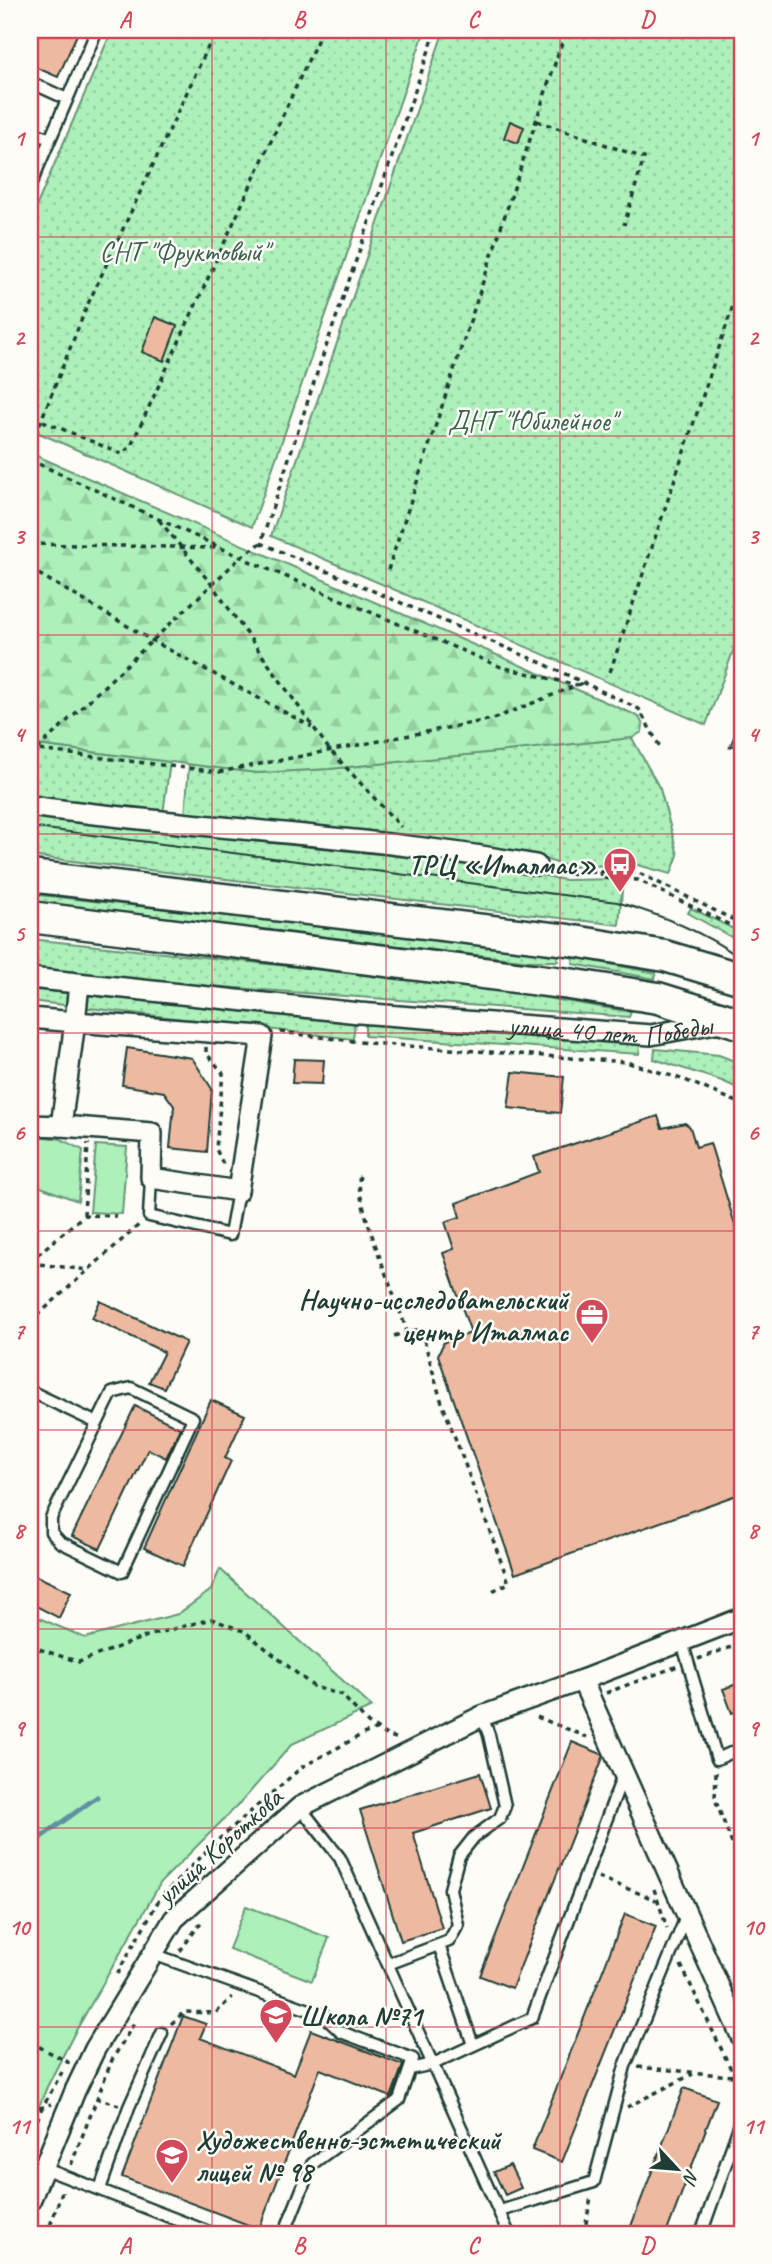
<svg xmlns="http://www.w3.org/2000/svg" width="772" height="2264" font-family="Caveat,sans-serif">
	<defs>
		<pattern id="grass-dots" width="8" height="8" patternUnits="userSpaceOnUse" patternTransform="scale(1.75)"><rect width="8" height="8" fill="#adf0ba"/><path d="M2 2h.1M6 6h.1" fill="none" stroke="#94cfa0" stroke-width="1.8" stroke-linecap="round"/></pattern>
		<pattern id="forest-firs" width="22" height="20" patternUnits="userSpaceOnUse" patternTransform="scale(1.75)"><rect width="22" height="20" fill="#adf0ba"/><path d="M5 1l3.5 6h-7zM16 11l3.5 6h-7z" fill="#94cfa0"/></pattern>
	</defs>
	<rect width="100%" height="100%" fill="#fdfcf7"/>
	<filter id="ink" filterUnits="userSpaceOnUse"><feTurbulence type="fractalNoise" baseFrequency=".0143" numOctaves="2"/><feDisplacementMap in="SourceGraphic" scale="14" xChannelSelector="R" yChannelSelector="G"/><feConvolveMatrix kernelMatrix="1 2 1 2 8 2 1 2 1" color-interpolation-filters="sRGB"/></filter>
	<g filter="url(#ink)">
		<path fill="url(#grass-dots)" stroke="#669677" stroke-width="2" d="M112,30h313l-173,497 -222,-98v-208z
			M444,30h298v597l-36,98 -435,-189z
			M632,738l28,51 18,66 -7,19 -37,-10 -65,3 -28,-9 -59,-12 -93,-12 -204,-18 4,-52 68,9 72,-4z
			M30,744l140,18 -7,52 -133,-16z
			M30,814l447,48 88,18 58,-1 -4,46 -589,-69z
			M30,894l502,56 25,5 1,6h-27l-501,-56z
			M691,908l51,25v10l-54,-30z
			M30,939l439,46 162,27 -2,5 -556,-41 -43,-6z
			M574,957l82,16 -1,6 -82,-15z
			M30,989l325,34 -2,16 -323,-38z
			M365,1023l275,22 -1,9 -274,-18z
			M655,1049l64,6 23,9v26l-20,-9 -68,-22z"/>
		<path fill="url(#forest-firs)" stroke="#669677" stroke-width="2" d="M30,453l601,260 8,4 4,8 -1,7 -10,6 -303,31 -72,4 -227,-29z"/>
		<path fill="#adf0ba" stroke="#669677" stroke-width="2" d="M30,1135l31,4 22,11 -5,51 -48,-18z
			M96,1145l31,2 -5,67 -32,-2z
			M220,1569l152,138 -80,37 -49,56 -82,82 -87,152 -27,53 -17,41v-514l55,24 93,-24 33,-24z
			M246,1906l83,32 -17,43 -83,-32z"/>
		<g fill="none" stroke-linecap="round" stroke-linejoin="round">
			<path stroke="#6090a2" stroke-width="5" d="M30,1845l67,-48"/>
		</g>
		<path fill="#eeb9a1" stroke="#1f3d34" stroke-width="2" d="M30,30h49l-21,47 -28,-12z
			M510,121l14,6 -6,16 -14,-5z
			M155,317l22,9 -13,35 -22,-9z
			M742,717v25l-12,5z
			M30,1047l8,1 -6,40 -2,-1z
			M127,1048l65,10 20,31 -5,63 -37,-4 4,-42 -10,-14 -42,-7z
			M294,1059l30,1 -2,24 -30,-1z
			M513,1072l51,5 -4,36 -52,-5z
			M658,1116l4,12 23,-5 5,4 6,20 14,-4 27,88 5,-2v264l-227,81 -77,-219 6,-13 27,-9 -28,-80 11,-4 -9,-27 15,-5 -4,-14 83,-31 -5,-15z
			M100,1301l86,41 -22,46 -15,-6 15,-30 -72,-34z
			M211,1400l34,15 -20,43 6,3 -48,105 -39,-18z
			M135,1406l45,22 -14,30 -18,-9 -48,100 -28,-13z
			M30,1573l41,19 -12,26 -29,-15z
			M742,1682v27l-10,4 -9,-24z
			M572,1742l32,13 -92,233 -32,-12z
			M480,1773l11,35 -78,25 29,95 -41,13 -41,-131z
			M625,1914l31,12 -94,236 -30,-12z
			M183,2016l23,8 -6,14 94,36 17,-44 92,35 -12,32 -71,-28 -61,160 -137,-52z
			M684,2088l33,12 -51,134h-38z
			M510,2165l11,23 -16,7 -11,-23z"/>
		<g fill="none" stroke-linecap="round" stroke-linejoin="round">
			<defs>
				<path id="lane" d="M30,82l37,17
					M30,131l20,8
					M30,186l67,-156
					M151,1178l-2,38 81,19 8,-44
					M131,1388l62,30 -71,154 -62,-30 -9,-10v-14l61,-125z
					M30,1391l67,32
					M682,1642l35,117 25,-11
					M300,1807l40,51 169,376
					M439,1945l34,100
					M153,1954l170,61 18,17 72,27 -14,41 -87,64 -28,70
					M388,1964l61,-23 9,-16 -8,-36 9,-33 15,-19 26,-19 5,-12 -16,-71 -7,-19
					M410,2069l23,-5 99,-46 91,-243
					M43,2168l171,66
					M100,2189l29,-82 33,-74
					M500,2211l94,-29 31,-116 61,-149
					M701,2234l41,-116"/>
				<g id="street">
					<path d="M30,806c168,23 339,29 506,59"/>
					<path id="s1" d="M30,978l329,35 292,22 70,-13"/>
					<path d="M30,1018l45,4 -14,104 -31,-1"/>
					<path d="M61,1126l91,7 -1,45 87,13 24,-155 -187,-14 4,-38"/>
					<path d="M582,1680l160,358"/>
					<path d="M30,2201l45,-110 20,-42 79,-130 126,-112 182,-91 100,-36 160,-62"/>
				</g>
				<path id="primary" d="M30,876l538,64 97,16 77,23
					M30,917l533,66 95,15 84,26"/>
			</defs>
			<use href="#lane" stroke="#1f3d34" stroke-width="15"/>
			<use href="#street" stroke="#1f3d34" stroke-width="24"/>
			<use href="#primary" stroke="#1f3d34" stroke-width="35"/>
			<path stroke="#1f3d34" stroke-width="3.5" stroke-dasharray="5 5" stroke-linecap="butt" d="M537,121l107,37 -20,67
				M43,421l79,33 9,-8 191,-416
				M32,443l55,-137 129,-276
				M30,460l226,104 245,103 76,18
				M159,520l53,65 117,164 72,78
				M261,543l283,121 95,45 21,38
				M30,544l187,4
				M30,569l123,72 159,86
				M388,570l178,-540
				M610,672l132,-393
				M30,749l189,23 274,-53 92,-37
				M30,756l211,-199 20,-14 58,-176 117,-337
				M551,869l15,5 34,-3 39,2 103,51
				M600,871l1,7 37,2 104,51
				M280,1032l88,11 258,19 59,18 57,24
				M206,1047v6l17,20 -7,76 7,15
				M360,1176c-8,20 39,128 47,156l14,-3 19,68 69,186 -19,9
				M84,1215l4,-72
				M30,1261l54,-46 32,1
				M30,1263l58,7
				M30,1322l111,-99
				M394,1336l13,-4
				M30,1646l49,16 68,-26 64,-17 33,12 70,56 28,8 26,28 20,13 8,2
				M698,1659l44,-16
				M606,1693l72,-27
				M537,1717l50,20
				M716,1772l-1,27 27,71
				M598,1877l58,23
				M654,1889l13,39
				M180,1951l22,-30
				M681,1965l61,127
				M117,1974l43,-76 59,-59 83,-72 61,-33 15,-5
				M171,2024l13,-12 32,1 16,-16
				M30,2042l38,20v3
				M638,2067l104,10
				M96,2098l23,7
				M627,2107l66,-33
				M30,2112l21,-8
				M30,2139l11,-29 21,-38
				M71,2165l41,-105 24,-40
				M47,2234l16,-45
				M584,2234l7,-37"/>
			<use href="#lane" stroke="#fdfcf7" stroke-width="10"/>
			<use href="#street" stroke="#fdfcf7" stroke-width="19"/>
			<use href="#primary" stroke="#fdfcf7" stroke-width="30"/>
			<path stroke="#1f3d34" stroke-width="2" d="M30,827l587,75c46,14 85,29 125,57"/>
		</g>
	</g>
	<path fill="none" stroke="#d1495b" stroke-width="2" stroke-opacity="0.55" d="M212,30v2204M386,30v2204M560,30v2204M30,237h712M30,436h712M30,635h712M30,834h712M30,1033h712M30,1231h712M30,1430h712M30,1629h712M30,1828h712M30,2027h712"/>
	<defs>
		<symbol id="bus-pin" viewBox="-11 -11 22 30"><path d="M0 17L-7.5 6A9.5 9.5 0 1 1 7.5 6Z" fill="#d1495b" stroke="#fdfcf7"/><path d="M-5-6H5V4H4V6H2V4H-2V6H-4V4H-5ZM-3.5-4V0h7V-4ZM-3.5 1.2v1.5H-2V1.2ZM2 1.2v1.5H3.5V1.2Z" fill="#fff"/></symbol>
		<symbol id="office-pin" viewBox="-11 -11 22 30"><path d="M0 17L-7.5 6A9.5 9.5 0 1 1 7.5 6Z" fill="#d1495b" stroke="#fdfcf7"/><path d="M-6-3h4V-5.5h4V-3h4V5H-6ZM-1-4.5V-3h2v-1.5ZM-6 0V1H6V0Z" fill="#fff"/></symbol>
		<symbol id="school-pin" viewBox="-11 -11 22 30"><path d="M0 17L-7.5 6A9.5 9.5 0 1 1 7.5 6Z" fill="#d1495b" stroke="#fdfcf7"/><path d="M0-5L7-2L0 1L-7-2ZM-4 1L0 2.5L4 1V4Q0 6-4 4Z" fill="#fff"/></symbol>
	</defs>
	<g fill-rule="evenodd">
		<use href="#bus-pin" x="601" y="845" width="38" height="52"/>
		<use href="#office-pin" x="573" y="1296" width="38" height="52"/>
		<use href="#school-pin" x="257" y="1996" width="38" height="52"/>
		<use href="#school-pin" x="153" y="2136" width="38" height="52"/>
	</g>
	<g text-anchor="middle" dominant-baseline="central" stroke-width="5" stroke-linejoin="round" paint-order="stroke">
		<g font-size="28" fill="#3b614f" stroke="#fdfcf7">
			<text x="184" y="251">СНТ "Фруктовый"</text>
			<text x="532" y="420">ДНТ "Юбилейное"</text>
		</g>
		<g font-size="28" font-weight="bold" fill="#1f3d34" stroke="#fdfcf7" text-anchor="end">
			<text x="596" y="864">ТРЦ «Италмас»</text>
			<text x="568" y="1299">Научно-исследовательский<tspan x="568" dy="32">центр Италмас</tspan></text>
			<text x="300" y="2015" text-anchor="start">Школа №71</text>
			<text x="196" y="2139" text-anchor="start">Художественно-эстетический<tspan x="196" dy="32">лицей № 98</tspan></text>
		</g>
		<g font-size="28" fill="#1f3d34" stroke="#fdfcf7">
			<text stroke="none"><textPath href="#s1" startOffset="583">улица 40 лет Победы</textPath></text>
			<text transform="translate(219 1846) rotate(-42)">улица Короткова</text>
		</g>
	</g>
	<rect width="772" height="2264" fill="none" stroke="#fdfcf7" stroke-width="77"/>
	<g transform="translate(677 2169) rotate(116)" stroke="#fdfcf7" stroke-width="5" paint-order="stroke">
	<path d="M0-5L12 26L0 18L-12 26Z" fill="#1f3d34"/>
	<text y="-10" font-size="19" font-weight="bold" text-anchor="middle" fill="#1f3d34">N</text>
	</g>
	<rect x="38" y="38" width="696" height="2188" fill="none" stroke="#d1495b" stroke-width="2.5"/>
	<g font-size="23" text-anchor="middle" font-weight="bold" fill="#d1495b">
		<text x="125" y="27">A</text>
		<text x="299" y="27">B</text>
		<text x="473" y="27">C</text>
		<text x="647" y="27">D</text>
		<text x="19" y="146">1</text>
		<text x="753" y="146">1</text>
		<text x="19" y="345">2</text>
		<text x="753" y="345">2</text>
		<text x="19" y="544">3</text>
		<text x="753" y="544">3</text>
		<text x="19" y="742">4</text>
		<text x="753" y="742">4</text>
		<text x="19" y="941">5</text>
		<text x="753" y="941">5</text>
		<text x="19" y="1140">6</text>
		<text x="753" y="1140">6</text>
		<text x="19" y="1339">7</text>
		<text x="753" y="1339">7</text>
		<text x="19" y="1538">8</text>
		<text x="753" y="1538">8</text>
		<text x="19" y="1736">9</text>
		<text x="753" y="1736">9</text>
		<text x="19" y="1935">10</text>
		<text x="753" y="1935">10</text>
		<text x="19" y="2134">11</text>
		<text x="753" y="2134">11</text>
		<text x="125" y="2253">A</text>
		<text x="299" y="2253">B</text>
		<text x="473" y="2253">C</text>
		<text x="647" y="2253">D</text>
	</g>
</svg>
